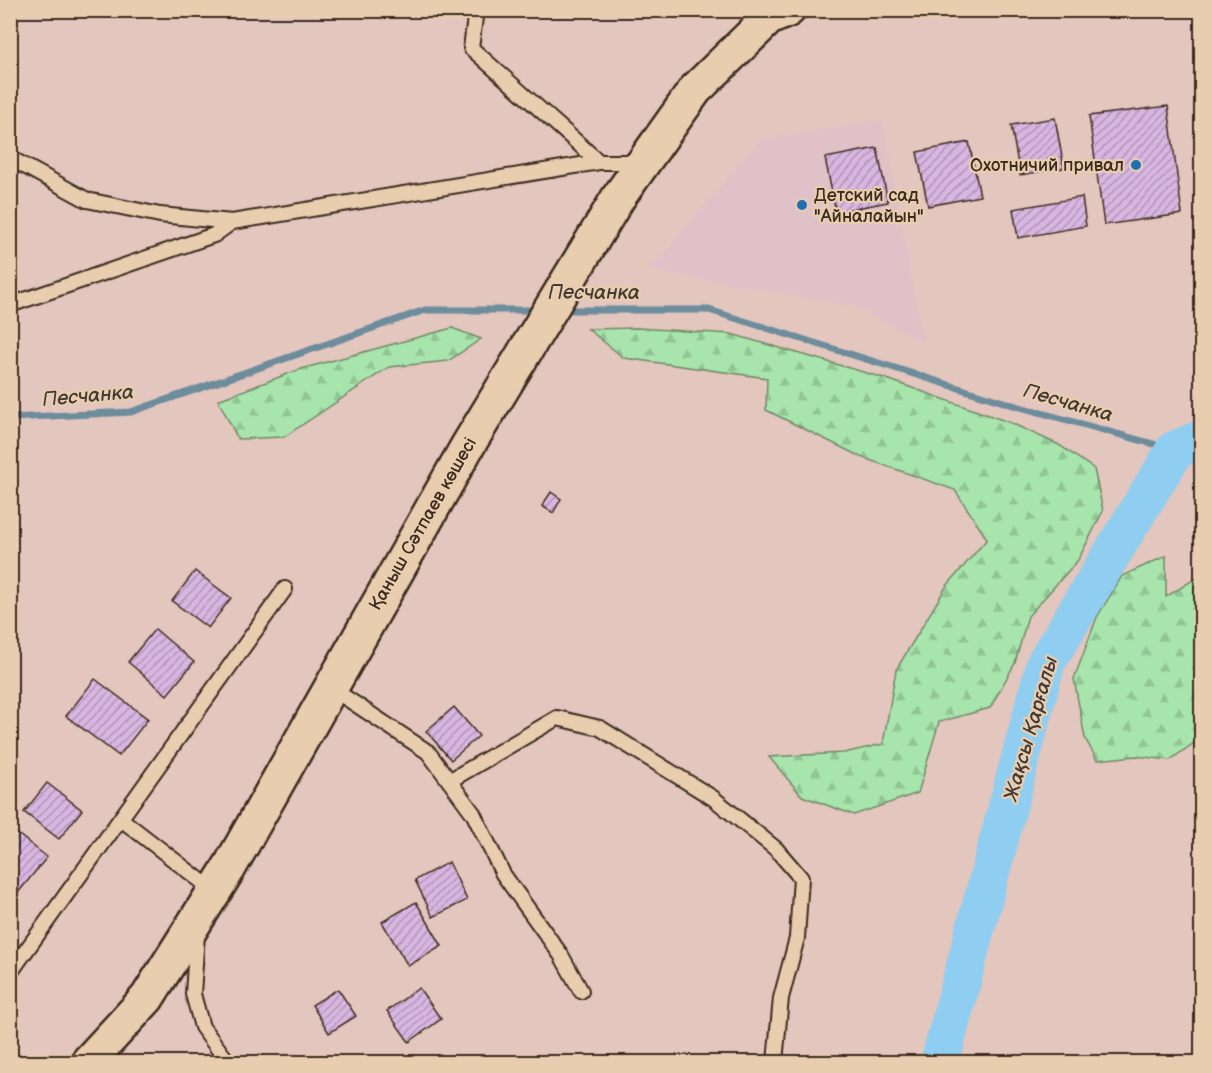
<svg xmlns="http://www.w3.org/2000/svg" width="1212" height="1073" font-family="'Balsamiq Sans',sans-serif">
	<defs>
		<pattern id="forest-firs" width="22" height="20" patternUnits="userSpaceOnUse" patternTransform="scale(1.5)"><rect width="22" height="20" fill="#a7e5ad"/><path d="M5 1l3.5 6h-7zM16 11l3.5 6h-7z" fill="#91c594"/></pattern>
		<pattern id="building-hatch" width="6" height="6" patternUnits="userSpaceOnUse" patternTransform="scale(1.5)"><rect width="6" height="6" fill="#d8b6e1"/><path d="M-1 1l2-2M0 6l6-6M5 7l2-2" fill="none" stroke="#b094b6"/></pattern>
	</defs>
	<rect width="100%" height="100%" fill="#e3c6be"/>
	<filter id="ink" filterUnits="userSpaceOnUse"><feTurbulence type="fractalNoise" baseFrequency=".0167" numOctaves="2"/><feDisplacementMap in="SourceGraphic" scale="12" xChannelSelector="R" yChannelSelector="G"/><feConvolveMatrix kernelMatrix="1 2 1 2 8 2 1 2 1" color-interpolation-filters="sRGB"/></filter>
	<g filter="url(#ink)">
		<path fill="#e0c1c8" d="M883,120l40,222 -69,-36 -204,-36 110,-130z"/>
		<path fill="url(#forest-firs)" stroke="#718866" stroke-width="1.5" d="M452,328l29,11 -33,22 -59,6 -105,70 -46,2 -20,-39 83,-31z
			M637,328l94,6 153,44 127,45 48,22 35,24 9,42 -25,49 -50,56 -13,47 -25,45 -51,14 -21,71 -64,22 -52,-19 -33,-39 75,-4 39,-9 13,-74 50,-83 41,-48 -32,-49 -94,-33 -95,-47 1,-32 -143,-20 -36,-29z
			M1166,556v41l35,-22v163l-31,22 -34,-4 -39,4 -12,-22 -11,-59 23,-62 25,-41z"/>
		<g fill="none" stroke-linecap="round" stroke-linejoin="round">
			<path stroke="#6d8c9c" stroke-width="7" d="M562,310h147l304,95 162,45
				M10,418l121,-6 294,-102h114"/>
			<path stroke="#8fcef0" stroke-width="39" d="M940,1062l106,-400 129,-212 27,-11"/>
		</g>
		<path fill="url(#building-hatch)" stroke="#3b2a1e" stroke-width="1.5" d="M1168,106l14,108 -78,11 -15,-109z
			M1055,118l9,50 -44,7 -9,-50z
			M969,142l11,54 -52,10 -11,-54z
			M877,148l11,54 -52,10 -11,-54z
			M1082,197l4,29 -68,12 -5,-29z
			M551,492l10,7 -8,14 -11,-7z
			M195,571l36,27 -23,30 -36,-27z
			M155,629l39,33 -27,33 -39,-33z
			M95,679l53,40 -29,37 -53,-40z
			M454,707l25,29 -28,24 -25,-29z
			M47,783l35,27 -23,29 -35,-27z
			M14,831l33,26 -34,42 -3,-3v-61z
			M449,862l18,38 -34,17 -18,-37z
			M416,902l26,44 -34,20 -26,-44z
			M419,988l22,31 -32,23 -22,-31z
			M338,989l18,27 -27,17 -17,-28z"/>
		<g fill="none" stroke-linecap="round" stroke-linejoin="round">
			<defs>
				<path id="lane" d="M476,10l-5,38 128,114
					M10,158l77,42 73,15 72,7 367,-60h43
					M10,305l204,-70 18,-13
					M331,688l97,64 45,61 30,61 58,81 20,36
					M449,781l108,-63 43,10 113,70 63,51 25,29 -4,60 -16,60 -6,64
					M121,819l93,72
					M197,934l-4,60 9,33 26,35
					M10,973l275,-384"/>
				<path id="secondary" d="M88,1062l59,-64 82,-130 238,-421 151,-249 77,-108 74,-72 19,-8"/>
			</defs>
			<use href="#lane" stroke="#3b2a1e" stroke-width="18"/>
			<use href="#secondary" stroke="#3b2a1e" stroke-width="38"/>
			<use href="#lane" stroke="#e8cdaf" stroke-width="14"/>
			<use href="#secondary" stroke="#e8cdaf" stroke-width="33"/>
		</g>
	</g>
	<g fill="#1f6fb2" stroke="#e8cdaf" stroke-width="2">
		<circle cx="1136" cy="165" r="6"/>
		<circle cx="802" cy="205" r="6"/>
	</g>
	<g text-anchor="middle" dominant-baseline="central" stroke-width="4.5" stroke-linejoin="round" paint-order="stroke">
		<g font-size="18" fill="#3b2a1e" stroke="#e8cdaf" text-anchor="end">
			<text x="1124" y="165">Охотничий привал</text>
			<text x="814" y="195" text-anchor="start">Детский сад<tspan x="814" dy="21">"Айналайын"</tspan></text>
		</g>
		<g font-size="18" fill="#3b2a1e" stroke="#e8cdaf">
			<text transform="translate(423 524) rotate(-60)">Қаныш Сәтпаев көшесі</text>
		</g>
		<g font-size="20" font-style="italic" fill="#433a33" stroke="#e8cdaf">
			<text x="594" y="293">Песчанка</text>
			<text transform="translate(88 396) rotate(-5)">Песчанка</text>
			<text transform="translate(1068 403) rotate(16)">Песчанка</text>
			<text transform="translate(1031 729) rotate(-74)">Жақсы Қарғалы</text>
		</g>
	</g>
	<rect width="1212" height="1073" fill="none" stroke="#e8cdaf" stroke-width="36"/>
	<rect x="18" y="18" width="1176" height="1037" fill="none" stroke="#3b2a1e" stroke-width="2" filter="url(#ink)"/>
</svg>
